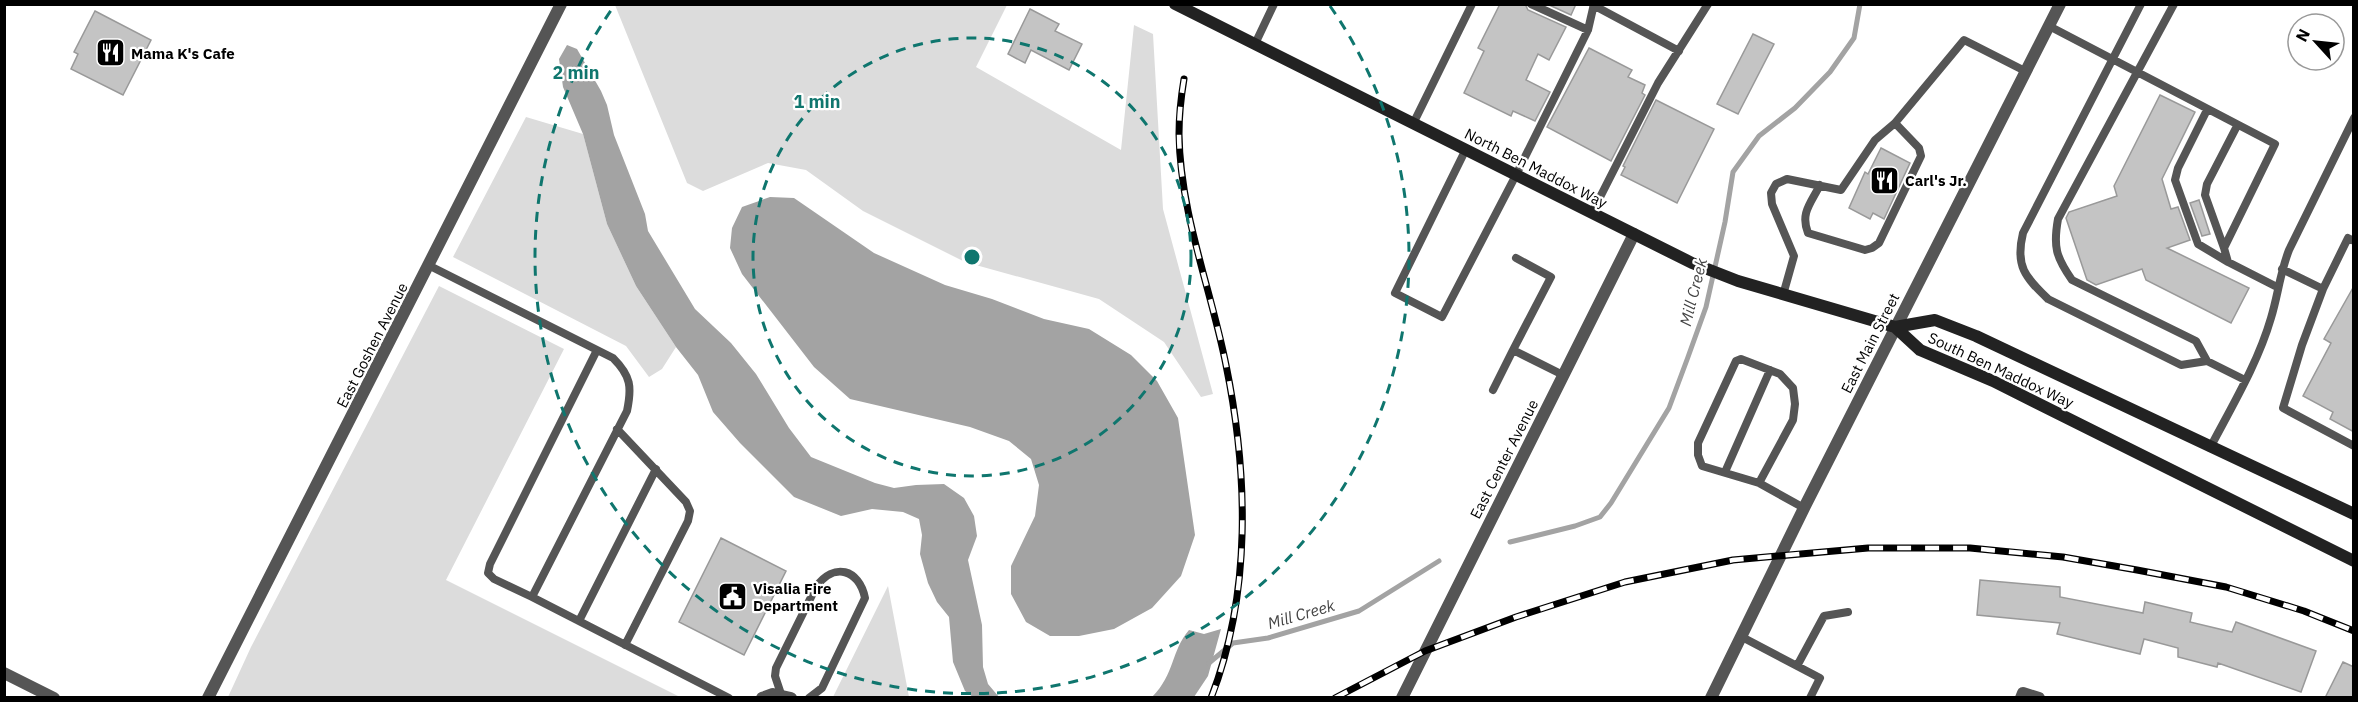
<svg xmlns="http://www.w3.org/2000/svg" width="2358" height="702" font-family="'IBM Plex Sans',sans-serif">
	<rect width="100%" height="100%" fill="#fff"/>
	<path fill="#dcdcdc" d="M615,5h392l-31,62 145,83 13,-125 19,9 10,175 50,185 -12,3 -37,-55 -65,-43 -134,-37 -102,-51 -57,-41 -38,-7 -65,28 -16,-8z
		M526,117l57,17 24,90 29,62 40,61 -14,22 -13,8 -23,-31 -173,-89z
		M439,286l125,63 -118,231 234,117h-452l23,-50z
		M888,586l21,111h-76z"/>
	<path fill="#a3a3a3" d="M567,45l10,4 24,42 6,14 7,30 31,79 3,17 47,78 36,34 25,31 33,54 22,29 64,26 19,5 22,-3 28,-1 20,14 10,18 3,20 -9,24 14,65 1,42 5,17 11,13h-26l-8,-6 -12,-29 -4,-45 -12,-15 -9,-19 -8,-29 2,-19 -3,-16 -16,-7 -31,-3 -31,7 -47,-19 -54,-54 -27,-31 -15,-37 -22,-28 -40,-61 -29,-62 -24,-90 -20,-47 -4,-28z
		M770,197l24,1 80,55 71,32 47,14 52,20 45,10 42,26 26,26 21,37 17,117 -14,41 -29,32 -38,21 -35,7h-29l-24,-14 -15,-28v-28l24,-50 4,-31 -8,-26 -22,-18 -39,-14 -120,-28 -36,-32 -72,-93 -12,-26 2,-20 10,-21z
		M1221,629l-13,47 -14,21h-42c23,-23 19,-46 37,-67l15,4z"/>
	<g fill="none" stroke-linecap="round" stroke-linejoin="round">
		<path stroke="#a3a3a3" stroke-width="5" d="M1510,542l65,-16 25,-9 11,-14 58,-95 19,-51 18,-50 19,-85 8,-50 26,-36 36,-28 35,-36 24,-34 6,-34
			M1209,663l24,-20 35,-5 91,-27 80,-50"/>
	</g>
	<path fill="#c4c4c4" stroke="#999" stroke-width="1.5" d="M1500,4h25l3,6 38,17 -17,33 -11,-6 -12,26 24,12 -15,29 -22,-10 -2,5 -47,-23 20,-42 -6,-3z
		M1547,4h29l-5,11z
		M1030,9l29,15 -4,7 27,13 -13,26 -38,-20 -6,13 -17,-9z
		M95,11l56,29 -28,55 -52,-26 7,-15 -4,-2z
		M1753,34l21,10 -36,70 -21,-10z
		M1589,48l43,22 -4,7 17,8 -3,8 3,2 -34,66 -64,-34z
		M2160,95l35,17 -33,67 9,30 7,-2 12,33 -23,8 82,40 -18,35 -85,-43 -4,-11 -46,16 -9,-5 -21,-62 3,-6 48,-16 -3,-10z
		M1656,100l58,29 -37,74 -56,-28 4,-8 -2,-1z
		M1881,148l29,15 -26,56 -11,-6 -3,6 -21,-11 16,-36 3,2z
		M2199,200l11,34 -8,2 -12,-33z
		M2354,286v146l-24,-13 3,-7 -30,-16 28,-53 -7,-4z
		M721,538l65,33 -42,84 -65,-33z
		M1980,580l80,7v10l83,16 2,-11 47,11 -2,9 42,10 4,-10 80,29 -15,41 -83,-29 -1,4 -39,-10v-9l-34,-9 -4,15 -83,-20 3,-11 -83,-8z
		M2343,662l11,5v31h-29z"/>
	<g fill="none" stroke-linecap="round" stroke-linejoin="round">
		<path stroke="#555" stroke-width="8" d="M1531,4l57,26
			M2141,4l-118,229c-8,33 2,44 25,66l133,66 26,-4 38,19
			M2174,4l-116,215c-5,28 -2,38 14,61l124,61 11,20
			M1593,5l86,46
			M2049,26l226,118 -51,104 4,14 49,25
			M1255,44l19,-40
			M2207,110l-29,58 -3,12 23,64 30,18
			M1413,124l59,-120
			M1466,149l-71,144 47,24 74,-142 72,-145 6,-26
			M1820,185c-9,18 -20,28 -12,48l57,17 7,-2 7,-5 42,-87 -2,-8 -24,-25
			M1592,213l66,-130 50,-79
			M2224,248l-19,-53 2,-11 30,-58
			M1516,258l35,19 -38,73 50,25
			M430,266l183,92c18,18 19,29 14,53l-95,186 197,101
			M2282,269l41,20 -21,56 -19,63 71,38
			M2323,289l25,-51 6,3
			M1783,295l11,-39 -22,-52 -1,-11 5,-9 11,-5 54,11 34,-50 20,-17 69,-83 61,31
			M1493,390l20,-40
			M617,429l69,73 4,9 -2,10 -63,124
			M2210,448c22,-42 48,-85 61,-130 7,-23 9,-45 18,-68l65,-132
			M1725,472l45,-102
			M1759,483l-57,-17 -4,-11v-12l38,-82 5,-2 39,15 13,14 2,16 -2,16 -34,63 45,25
			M532,597l-38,-18 -6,-6 2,-9 107,-214
			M579,621l77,-152
			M1742,637l78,41 -10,20
			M1797,666l27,-50 24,-4
			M781,694l-6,-18 1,-8 40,-81c18,-25 43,-18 49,11l-43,90 -13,10"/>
		<path stroke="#555" stroke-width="12" d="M762,698l11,-4 18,4
			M1402,698l232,-464
			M2021,698l2,-5 16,5"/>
		<path stroke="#555" stroke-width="12" d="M4,673l50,25
			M208,698l353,-694
			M1711,698l93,-190 256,-504"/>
		<path stroke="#222" stroke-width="12" d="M1175,4l517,259 46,18 157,46 40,-7 41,16 378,178
			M1895,327l25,23 73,31 361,180"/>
		<defs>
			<path id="rail" d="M1184,79c-3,18 -5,36 -5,55 1,79 32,155 47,231 22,108 26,228 -15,333
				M1335,698l90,-47 91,-34 109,-35 108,-22 135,-12h102l93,9 74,13 89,17 78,24 50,20"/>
		</defs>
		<use href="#rail" stroke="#000" stroke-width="7"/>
		<use href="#rail" stroke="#fff" stroke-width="4.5" stroke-dasharray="14" stroke-linecap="butt"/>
	</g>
	<g fill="none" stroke="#0f766e" stroke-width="3" stroke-dasharray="10 8">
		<circle cx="972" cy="257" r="219"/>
		<path d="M1330 6A437 437 0 1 1 614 6"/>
	</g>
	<defs>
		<symbol id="restaurant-square" viewBox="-11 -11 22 22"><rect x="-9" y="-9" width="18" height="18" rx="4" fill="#000" stroke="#fff"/><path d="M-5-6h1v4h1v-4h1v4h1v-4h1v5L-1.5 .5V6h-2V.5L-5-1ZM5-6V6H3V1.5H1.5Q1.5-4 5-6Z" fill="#fff"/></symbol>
		<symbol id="civic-square" viewBox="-11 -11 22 22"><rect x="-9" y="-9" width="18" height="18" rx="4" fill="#000" stroke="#fff"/><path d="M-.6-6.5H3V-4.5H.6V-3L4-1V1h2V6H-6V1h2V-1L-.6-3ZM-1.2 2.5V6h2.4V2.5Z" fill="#fff"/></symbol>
	</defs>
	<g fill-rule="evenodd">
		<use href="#restaurant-square" x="94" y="36" width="33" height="33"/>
		<use href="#restaurant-square" x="1868" y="164" width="33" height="33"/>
		<use href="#civic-square" x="716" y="580" width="33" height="33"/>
	</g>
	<g text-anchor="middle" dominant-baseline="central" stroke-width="4.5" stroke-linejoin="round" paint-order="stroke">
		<g font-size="15" font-weight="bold" fill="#000" stroke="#fff" text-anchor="start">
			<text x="131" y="53">Mama K's Cafe</text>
			<text x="1905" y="180">Carl's Jr.</text>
			<text x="753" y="588">Visalia Fire<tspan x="753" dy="17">Department</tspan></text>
		</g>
		<g font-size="15" fill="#000" stroke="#fff">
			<text transform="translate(1536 168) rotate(27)">North Ben Maddox Way</text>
			<text transform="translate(1870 343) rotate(-63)">East Main Street</text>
			<text transform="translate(372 345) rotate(-63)">East Goshen Avenue</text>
			<text transform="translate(2001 370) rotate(25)">South Ben Maddox Way</text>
			<text transform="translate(1504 459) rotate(-63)">East Center Avenue</text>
		</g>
		<g font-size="16" font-style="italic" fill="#444" stroke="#fff">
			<text transform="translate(1693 292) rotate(-76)">Mill Creek</text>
			<text transform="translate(1301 614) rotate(-16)">Mill Creek</text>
		</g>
	</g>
	<circle cx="972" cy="257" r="9" fill="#0f766e" stroke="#fff" stroke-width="3"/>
	<g font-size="18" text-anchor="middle" font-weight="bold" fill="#0f766e" stroke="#fff" stroke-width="4.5" stroke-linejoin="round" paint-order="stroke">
		<text x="576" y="79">2 min</text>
		<text x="817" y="108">1 min</text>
	</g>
	<rect width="2358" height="702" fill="none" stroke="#000000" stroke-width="12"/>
	<g transform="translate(2316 42) rotate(297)"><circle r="28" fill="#ffffff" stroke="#999999" stroke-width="1.5"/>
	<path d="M0-4.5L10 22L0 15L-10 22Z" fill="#000000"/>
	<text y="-9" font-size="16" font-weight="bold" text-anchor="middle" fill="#000000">N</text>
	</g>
</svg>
